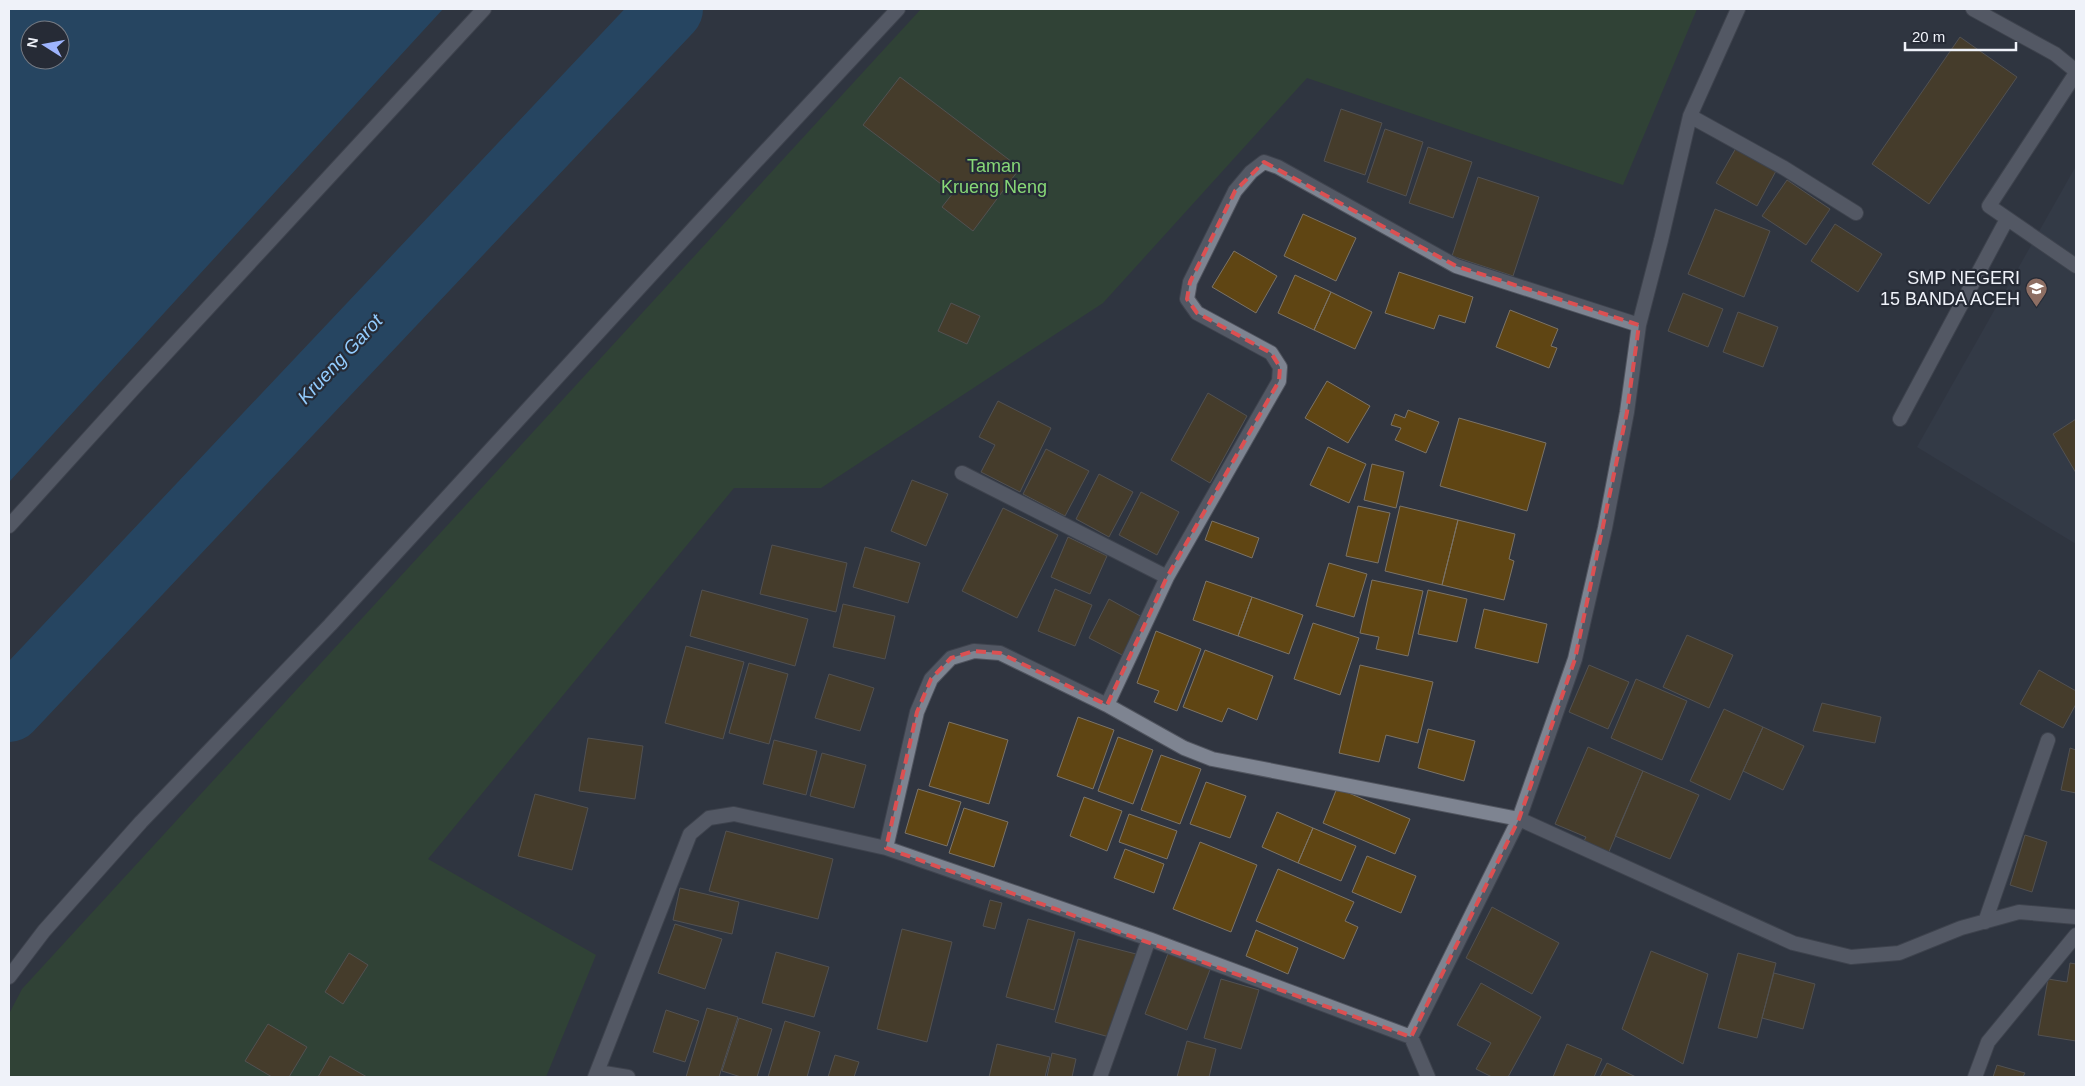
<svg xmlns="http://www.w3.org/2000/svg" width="2085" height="1086" font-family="Arial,sans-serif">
	<rect width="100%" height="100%" fill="#303540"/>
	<path fill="#38404f" d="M2076,166v378l-159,-97z"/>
	<path fill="#31532a" d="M921,9h776l-74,176 -316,-107 -204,225 -282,185h-87l-306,371 168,96 -50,122h-537v-63l13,-25z"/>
	<path fill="#1b5a89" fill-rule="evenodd" d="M9,9h434l-434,473zM30,30h30v30h-30z"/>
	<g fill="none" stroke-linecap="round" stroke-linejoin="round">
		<path stroke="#1b5a89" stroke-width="66" d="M9,709l661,-700"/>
	</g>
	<path fill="#5f4513" stroke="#7b7367" d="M1960,37l57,40 -88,127 -57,-40z
		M900,77l120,91 -47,63 -31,-24 11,-14 -90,-68z
		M1341,109l41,14 -17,52 -41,-14z
		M1385,129l38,13 -17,54 -39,-14z
		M1428,147l44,15 -19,56 -44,-15z
		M1736,148l40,23 -19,35 -41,-23z
		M1478,177l61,20 -26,79 -61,-20z
		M1787,180l43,29 -24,36 -44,-29z
		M1715,209l55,22 -26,66 -56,-23z
		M1303,214l53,24 -20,43 -52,-25z
		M1835,224l47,30 -24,38 -47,-31z
		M1234,251l43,25 -21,37 -44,-26z
		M1399,272l74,25 -8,26 -26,-8 -5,14 -49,-16z
		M1295,275l36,17 -17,38 -36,-17z
		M1331,292l41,20 -17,37 -41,-19z
		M1683,293l40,16 -15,38 -40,-16z
		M951,303l29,13 -13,28 -29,-13z
		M1510,310l48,19 -7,17 6,2 -8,20 -53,-21z
		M1738,312l40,15 -15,40 -40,-15z
		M1327,381l43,25 -22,37 -43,-25z
		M1208,393l39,23 -37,67 -39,-23z
		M998,401l53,27 -31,64 -39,-20 14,-27 -16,-8z
		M1408,410l31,12 -13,31 -31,-13 6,-12 -10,-3 4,-11 10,4z
		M1459,418l87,25 -19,68 -87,-25z
		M2076,419v54l-23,-39z
		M1328,447l38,17 -17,39 -39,-18z
		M1046,449l43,22 -24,45 -42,-22z
		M1372,464l32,8 -8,36 -32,-8z
		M1099,474l34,18 -24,45 -33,-18z
		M912,480l36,14 -22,52 -35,-15z
		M1141,492l38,20 -22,43 -38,-20z
		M1358,506l32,7 -12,50 -32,-7z
		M1400,506l58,14 -16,65 -57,-14z
		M1003,508l55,27 -41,83 -55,-27z
		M1458,520l57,14 -6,25 5,2 -10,39 -62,-15z
		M1212,521l47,17 -7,20 -47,-18z
		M1068,537l39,19 -17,38 -39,-17z
		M772,545l75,18 -11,49 -76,-18z
		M865,547l55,16 -12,40 -55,-16z
		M1329,563l38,11 -13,43 -38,-11z
		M1372,580l51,11 -15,65 -32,-7 3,-12 -19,-4z
		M1206,581l46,16 -14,39 -45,-16z
		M1055,589l37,16 -17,41 -37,-15z
		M702,590l106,29 -13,47 -105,-30z
		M1428,590l39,9 -10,43 -39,-8z
		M1252,597l51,18 -14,39 -51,-18z
		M1109,599l35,19 -20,38 -35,-18z
		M843,604l52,12 -10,43 -52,-12z
		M1484,609l63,15 -9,39 -63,-15z
		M1313,623l46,15 -19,57 -46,-16z
		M1156,631l45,18 -24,62 -23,-9 5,-11 -22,-8z
		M1687,635l46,20 -24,53 -46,-21z
		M686,646l58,16 -21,77 -58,-16z
		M1205,650l68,26 -16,44 -29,-12 -6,14 -39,-15z
		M749,663l39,11 -19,70 -40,-11z
		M1360,665l73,17 -15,61 -32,-8 -7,27 -40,-9z
		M1589,665l40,17 -21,47 -39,-17z
		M2039,670l37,21v13l-13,24 -43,-24z
		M829,674l45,14 -14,43 -45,-13z
		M1636,679l51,22 -25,59 -51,-22z
		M1822,703l59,14 -6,26 -62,-12z
		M1724,709l39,18 -33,73 -40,-19z
		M1078,717l36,13 -21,59 -36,-13z
		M949,722l59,18 -19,64 -60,-18z
		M1763,727l41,19 -21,44 -40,-19z
		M1428,729l47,12 -11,40 -46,-13z
		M1118,737l35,13 -20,54 -35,-13z
		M588,738l55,8 -8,53 -56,-8z
		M774,740l43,11 -11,44 -43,-11z
		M1588,747l55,24 -35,83 -25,-11 3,-6 -31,-13z
		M2070,748l6,2v43l-15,-3z
		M822,753l44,12 -12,43 -44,-12z
		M1161,755l40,14 -21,55 -39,-14z
		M1643,771l56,24 -29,64 -55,-23z
		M1206,782l40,14 -16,42 -40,-14z
		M1337,788l73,31 -15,35 -72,-31z
		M918,789l43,13 -14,44 -42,-13z
		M535,794l53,14 -16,62 -54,-14z
		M1084,797l38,14 -15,40 -37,-15z
		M964,808l44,14 -14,45 -45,-14z
		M1277,812l36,16 -15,35 -36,-16z
		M1129,814l48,17 -10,28 -48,-17z
		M1313,828l43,18 -15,35 -43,-18z
		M726,831l107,28 -15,60 -109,-28z
		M2025,835l22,7 -15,50 -22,-7z
		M1200,842l57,23 -26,67 -58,-23z
		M1125,849l39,15 -10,29 -40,-15z
		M1367,856l49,20 -15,37 -49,-21z
		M1278,869l76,33 -9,19 13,6 -14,32 -88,-38z
		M680,888l59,14 -7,32 -59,-14z
		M990,900l12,3 -7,26 -12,-3z
		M1492,907l67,36 -27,51 -66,-36z
		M1028,919l47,13 -21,78 -48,-13z
		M675,924l47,15 -17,50 -47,-16z
		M902,929l50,13 -25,100 -50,-13z
		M1256,930l42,18 -10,26 -42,-18z
		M1078,939l58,15 -23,84 -58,-16z
		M1169,951l42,16 -24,63 -42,-16z
		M1651,951l57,23 -25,90 -61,-35z
		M776,952l53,15 -15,50 -52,-14z
		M349,953l19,12 -25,39 -18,-12z
		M1738,953l38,10 -19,75 -39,-10z
		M2070,963l6,1v77l-38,-6 10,-56 19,3z
		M1774,973l41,11 -12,45 -41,-11z
		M1221,979l38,11 -18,59 -37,-11z
		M1481,983l60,34 -33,60h-16l-16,-8 15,-26 -34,-18z
		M707,1008l31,9 -19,60h-33z
		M666,1010l33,11 -14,41 -32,-10z
		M739,1018l33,11 -15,48h-16l-19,-6z
		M785,1021l35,11 -13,45h-39z
		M268,1024l39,23 -18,30h-17l-27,-16z
		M1187,1041l29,8 -7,28h-32z
		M997,1044l53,13 -5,20h-56z
		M1567,1044l35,15 -8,18h-41z
		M1052,1053l24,6 -4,18h-25z
		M835,1055l24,7 -5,15h-26z
		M330,1056l37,21h-49z
		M1607,1063l29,14h-36z
		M1997,1065l28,8 -2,4h-30z"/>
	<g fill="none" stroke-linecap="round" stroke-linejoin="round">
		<defs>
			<path id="service" d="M2076,73l-87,133 87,60
				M1900,419l107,-200
				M9,526l125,-138 350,-379"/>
			<path id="minor" d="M1973,9l82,45 21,17
				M1690,116l94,52 72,45
				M962,473l205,104
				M1107,705l60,-128 112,-196 1,-14 -9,-14 -74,-40 -10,-14 3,-17 45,-91 16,-19 13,-10 14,5 178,99 183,59
				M886,848l31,-136 14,-33 20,-21 23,-7 26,2 107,52 77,43 28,11 307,60 274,124 58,14 48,-4 62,-25 58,-16 57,5
				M1985,922l63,-182
				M9,977l35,-46 97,-109 189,-197 364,-397 204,-219
				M598,1072l30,5
				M595,1077l95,-243 19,-16 25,-4 152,34 263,91 262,98
				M1100,1077l49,-138
				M1428,1077l-17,-40 108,-218 56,-160 30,-131 22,-116 12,-87 22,-85 29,-124 48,-107
				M1975,1077l13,-35 88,-107"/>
		</defs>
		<use href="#service" stroke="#50545e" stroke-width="16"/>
		<use href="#minor" stroke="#50545e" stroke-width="16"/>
		<use href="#service" stroke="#7e8491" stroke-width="14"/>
		<use href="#minor" stroke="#7e8491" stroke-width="14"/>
	</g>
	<path d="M0 0H2085V1086H0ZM1264,162l192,104 183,59 -12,87 -52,247 -56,160 -108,218 -525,-189 31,-136 14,-33 20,-21 23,-7 26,2 107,52 60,-128 112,-196 1,-14 -9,-14 -74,-40 -10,-14 3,-17 45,-91z" fill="#303540" fill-opacity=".55" fill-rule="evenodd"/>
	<path fill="none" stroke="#db5052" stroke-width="4" stroke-dasharray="10 6" stroke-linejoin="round" d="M1264,162l192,104 183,59 -12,87 -52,247 -56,160 -108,218 -525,-189 31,-136 14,-33 20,-21 23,-7 26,2 107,52 60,-128 112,-196 1,-14 -9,-14 -74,-40 -10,-14 3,-17 45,-91z"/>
	<defs>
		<symbol id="school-pin" viewBox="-11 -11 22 30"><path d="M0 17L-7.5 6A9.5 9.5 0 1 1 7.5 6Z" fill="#8d6e63" stroke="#262b36"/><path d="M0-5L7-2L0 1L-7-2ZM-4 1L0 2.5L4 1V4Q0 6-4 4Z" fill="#fff"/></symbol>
	</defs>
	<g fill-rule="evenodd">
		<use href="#school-pin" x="2024" y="276" width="25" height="34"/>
	</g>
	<g text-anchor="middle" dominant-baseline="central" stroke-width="4.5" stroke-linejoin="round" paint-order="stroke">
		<g font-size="18" fill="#87d877" stroke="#262b36">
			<text x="994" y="166">Taman<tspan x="994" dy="21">Krueng Neng</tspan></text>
		</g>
		<g font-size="18" fill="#eff2f9" stroke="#262b36" text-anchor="end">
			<text x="2020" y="278">SMP NEGERI<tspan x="2020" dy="21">15 BANDA ACEH</tspan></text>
		</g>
		<g font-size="19" font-style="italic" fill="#93ccfe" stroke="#262b36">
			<text transform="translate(340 359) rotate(-47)">Krueng Garot</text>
		</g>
	</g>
	<rect width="2085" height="1086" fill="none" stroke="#eff2f9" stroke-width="20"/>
	<g transform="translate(45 45) rotate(281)"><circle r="24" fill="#262b36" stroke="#767b84"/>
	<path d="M0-4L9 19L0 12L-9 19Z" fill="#9eb4fd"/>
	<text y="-8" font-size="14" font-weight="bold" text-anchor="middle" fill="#eff2f9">N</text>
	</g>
	<path d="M1905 42v8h111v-8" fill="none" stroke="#eff2f9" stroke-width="2.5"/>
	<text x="1912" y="42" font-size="15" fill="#eff2f9" stroke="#262b36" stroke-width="4" paint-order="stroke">20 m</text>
</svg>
